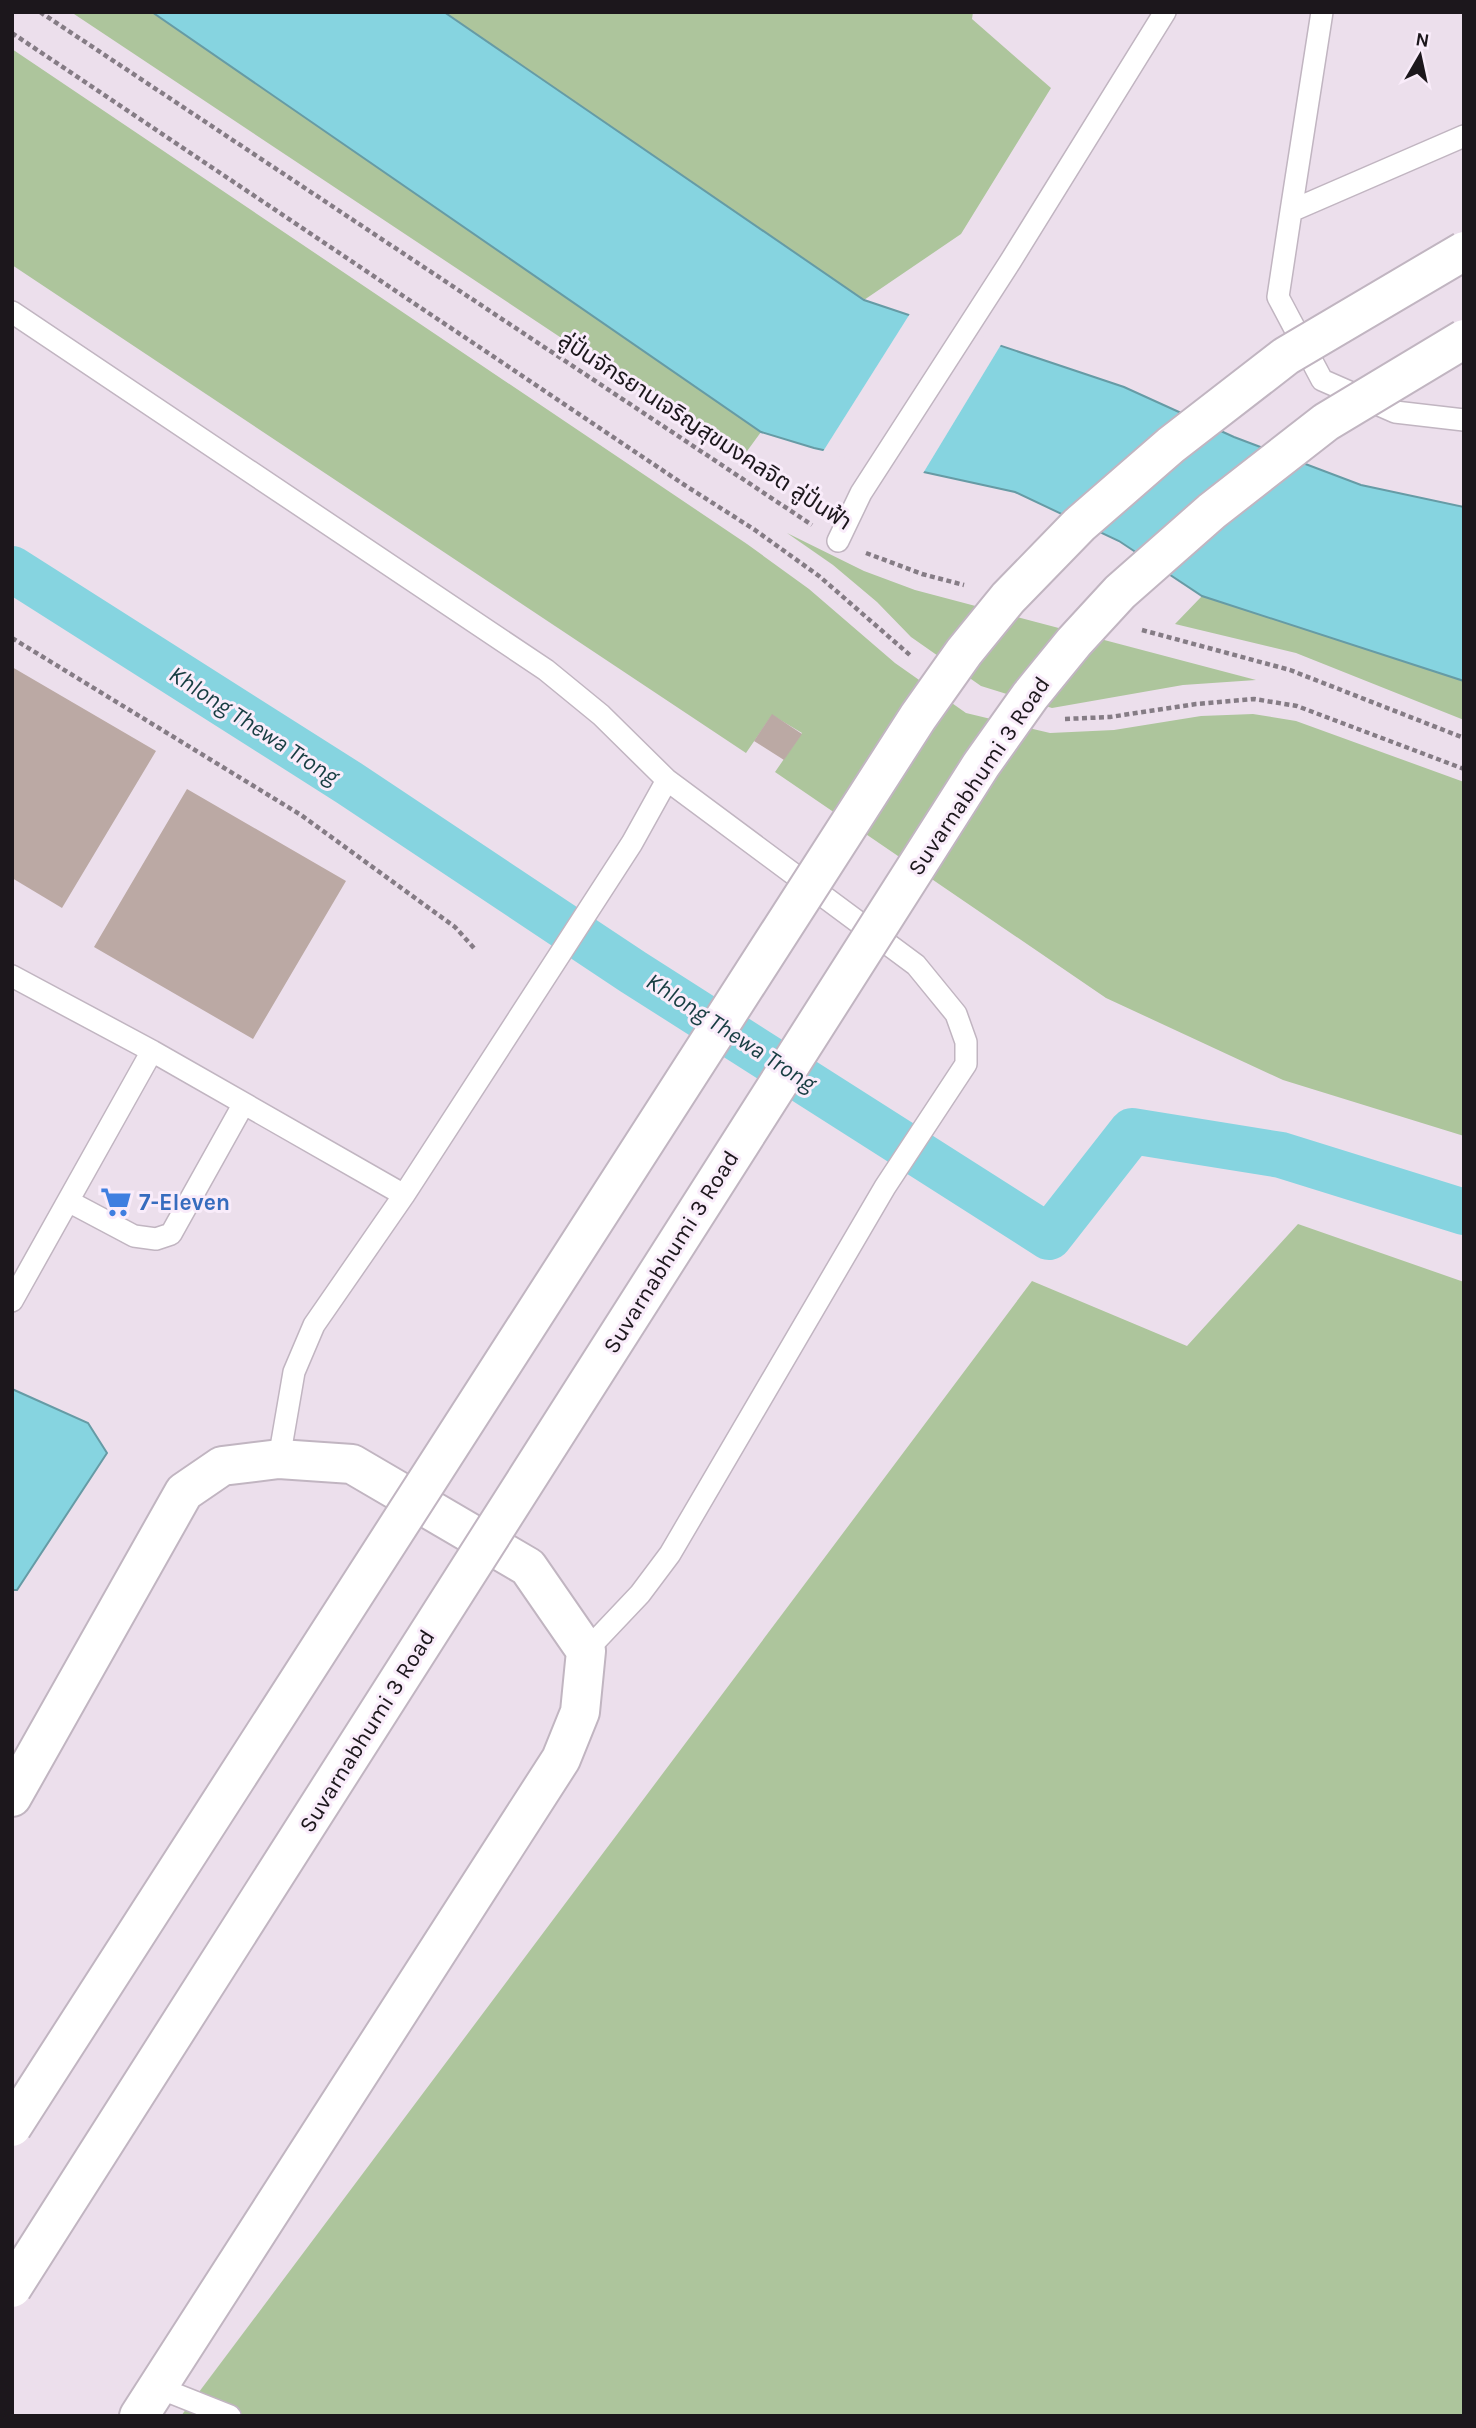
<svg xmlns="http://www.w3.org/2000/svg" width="1476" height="2428" font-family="Karla,'Noto Sans Thai',sans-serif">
	<rect width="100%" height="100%" fill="#ecdfec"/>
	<path fill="#adc59c" d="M71,12h81l609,420 -19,26z
		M444,12h529l-1,7 79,69 -90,146 -97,66z
		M12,49l735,495 62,45 86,74 71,50 84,20 64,-3 87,-14 52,-2 43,7 168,61v354l-181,-56 -177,-82 -331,-226 27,-39 -30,-18 -26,38 -734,-488z
		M787,533l77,38 51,19 341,90 -73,5 -131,23 -71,-22 -70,-49 -34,-35 -44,-37z
		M1202,596l262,85v39l-168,-67 -121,-29z
		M1298,1224l166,58v1134h-1283l851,-1135 155,65z"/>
	<path fill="#86d4e0" stroke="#669ba5" stroke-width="2" d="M152,12h292l420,288 260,87 110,50 127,48 103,22v174l-262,-85 -83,-55 -104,-49 -201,-44 -53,-16z
		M12,1389l76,34 19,30 -90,137h-5z"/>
	<path fill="#ecdfec" d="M911,312l91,31 -80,132 -100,-22z"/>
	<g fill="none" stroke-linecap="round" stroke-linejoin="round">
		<path stroke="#86d4e0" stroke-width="46" d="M12,569l337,214 284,189 416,265 83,-106 149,24 183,57"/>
	</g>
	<path fill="#bba9a4" d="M12,667l144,84 -94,157 -50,-30z
		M772,714l30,20 -18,26 -30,-19z
		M187,789l159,92 -93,158 -159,-92z"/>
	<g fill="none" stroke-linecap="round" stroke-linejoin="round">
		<defs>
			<path id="lane" d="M1464,136l-173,75 -13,86 44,83 73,32 69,8
				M1291,211l31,-199
				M12,312l534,358 55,45 66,65 -35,63 -228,352 -90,130 -20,47 -15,87
				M838,541l23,-48 149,-231 155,-250
				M12,976l140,75 252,144
				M68,1201l66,35 22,3 15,-5 72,-129
				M12,1301l140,-250
				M586,1651l54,-57 30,-40 215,-367 81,-123v-22l-10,-28 -40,-49 -249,-185
				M157,2387l73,29"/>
			<path id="street" d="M12,1797l172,-305 38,-26 57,-7 73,5 176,103 58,84 -6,61 -19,47 -422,657"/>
		</defs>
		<use href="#lane" stroke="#c1b5c1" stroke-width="24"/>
		<use href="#street" stroke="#c1b5c1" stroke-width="42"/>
		<path stroke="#857c85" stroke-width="4.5" stroke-dasharray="5 3.5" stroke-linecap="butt" d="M40,12l772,513
			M12,33l671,451 72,46 64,46 92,80
			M866,553l56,21 42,11
			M1142,630l148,40 174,68
			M12,638l289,177 154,112 19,21
			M1065,719l45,-2 86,-13 58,-5 43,7 167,63"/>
		<use href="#lane" stroke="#fff" stroke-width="21"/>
		<use href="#street" stroke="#fff" stroke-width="38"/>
		<defs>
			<path id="street-bridge" d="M12,2127l906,-1410 46,-65 44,-54 71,-73 92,-80 115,-89 178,-105
				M12,2288l969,-1523 49,-69 44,-54 46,-50 92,-81 114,-89 138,-83"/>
		</defs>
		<use href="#street-bridge" stroke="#c1b5c1" stroke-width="42" stroke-linecap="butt"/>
		<use href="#street-bridge" stroke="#fff" stroke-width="38"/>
	</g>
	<defs>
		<symbol id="supermarket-bare" viewBox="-9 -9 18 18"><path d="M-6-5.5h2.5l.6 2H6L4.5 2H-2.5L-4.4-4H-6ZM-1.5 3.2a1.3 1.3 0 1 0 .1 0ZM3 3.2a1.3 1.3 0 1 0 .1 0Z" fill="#3f7fe0" stroke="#f9ecfa" stroke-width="2.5" paint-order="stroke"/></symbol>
	</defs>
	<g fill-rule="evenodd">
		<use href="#supermarket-bare" x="94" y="1180" width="44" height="44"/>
	</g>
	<g text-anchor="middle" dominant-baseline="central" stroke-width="6" stroke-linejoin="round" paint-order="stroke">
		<g font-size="23" fill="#1c171c" stroke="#f9ecfa">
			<text transform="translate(705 431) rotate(33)">ลู่ปั่นจักรยานเจริญสุขมงคลจิต ลู่ปั่นฟ้า</text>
			<text transform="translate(979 776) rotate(-56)">Suvarnabhumi 3 Road</text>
			<text transform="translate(671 1252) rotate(-58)">Suvarnabhumi 3 Road</text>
			<text transform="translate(367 1731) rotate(-58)">Suvarnabhumi 3 Road</text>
		</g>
		<g font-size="23" font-weight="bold" fill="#366cbe" stroke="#f9ecfa" text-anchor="start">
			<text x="139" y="1202">7-Eleven</text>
		</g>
		<g font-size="24" font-style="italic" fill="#173d42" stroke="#f9ecfa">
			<text transform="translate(254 725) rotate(33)">Khlong Thewa Trong</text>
			<text transform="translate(731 1032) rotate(33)">Khlong Thewa Trong</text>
		</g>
	</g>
	<rect width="1476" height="2428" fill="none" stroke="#1c171c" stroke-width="28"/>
	<g transform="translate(1420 56) rotate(9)" stroke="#f9ecfa" stroke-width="5" paint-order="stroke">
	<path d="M0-5L12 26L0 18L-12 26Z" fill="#1c171c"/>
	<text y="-10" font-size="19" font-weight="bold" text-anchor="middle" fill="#1c171c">N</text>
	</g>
</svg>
